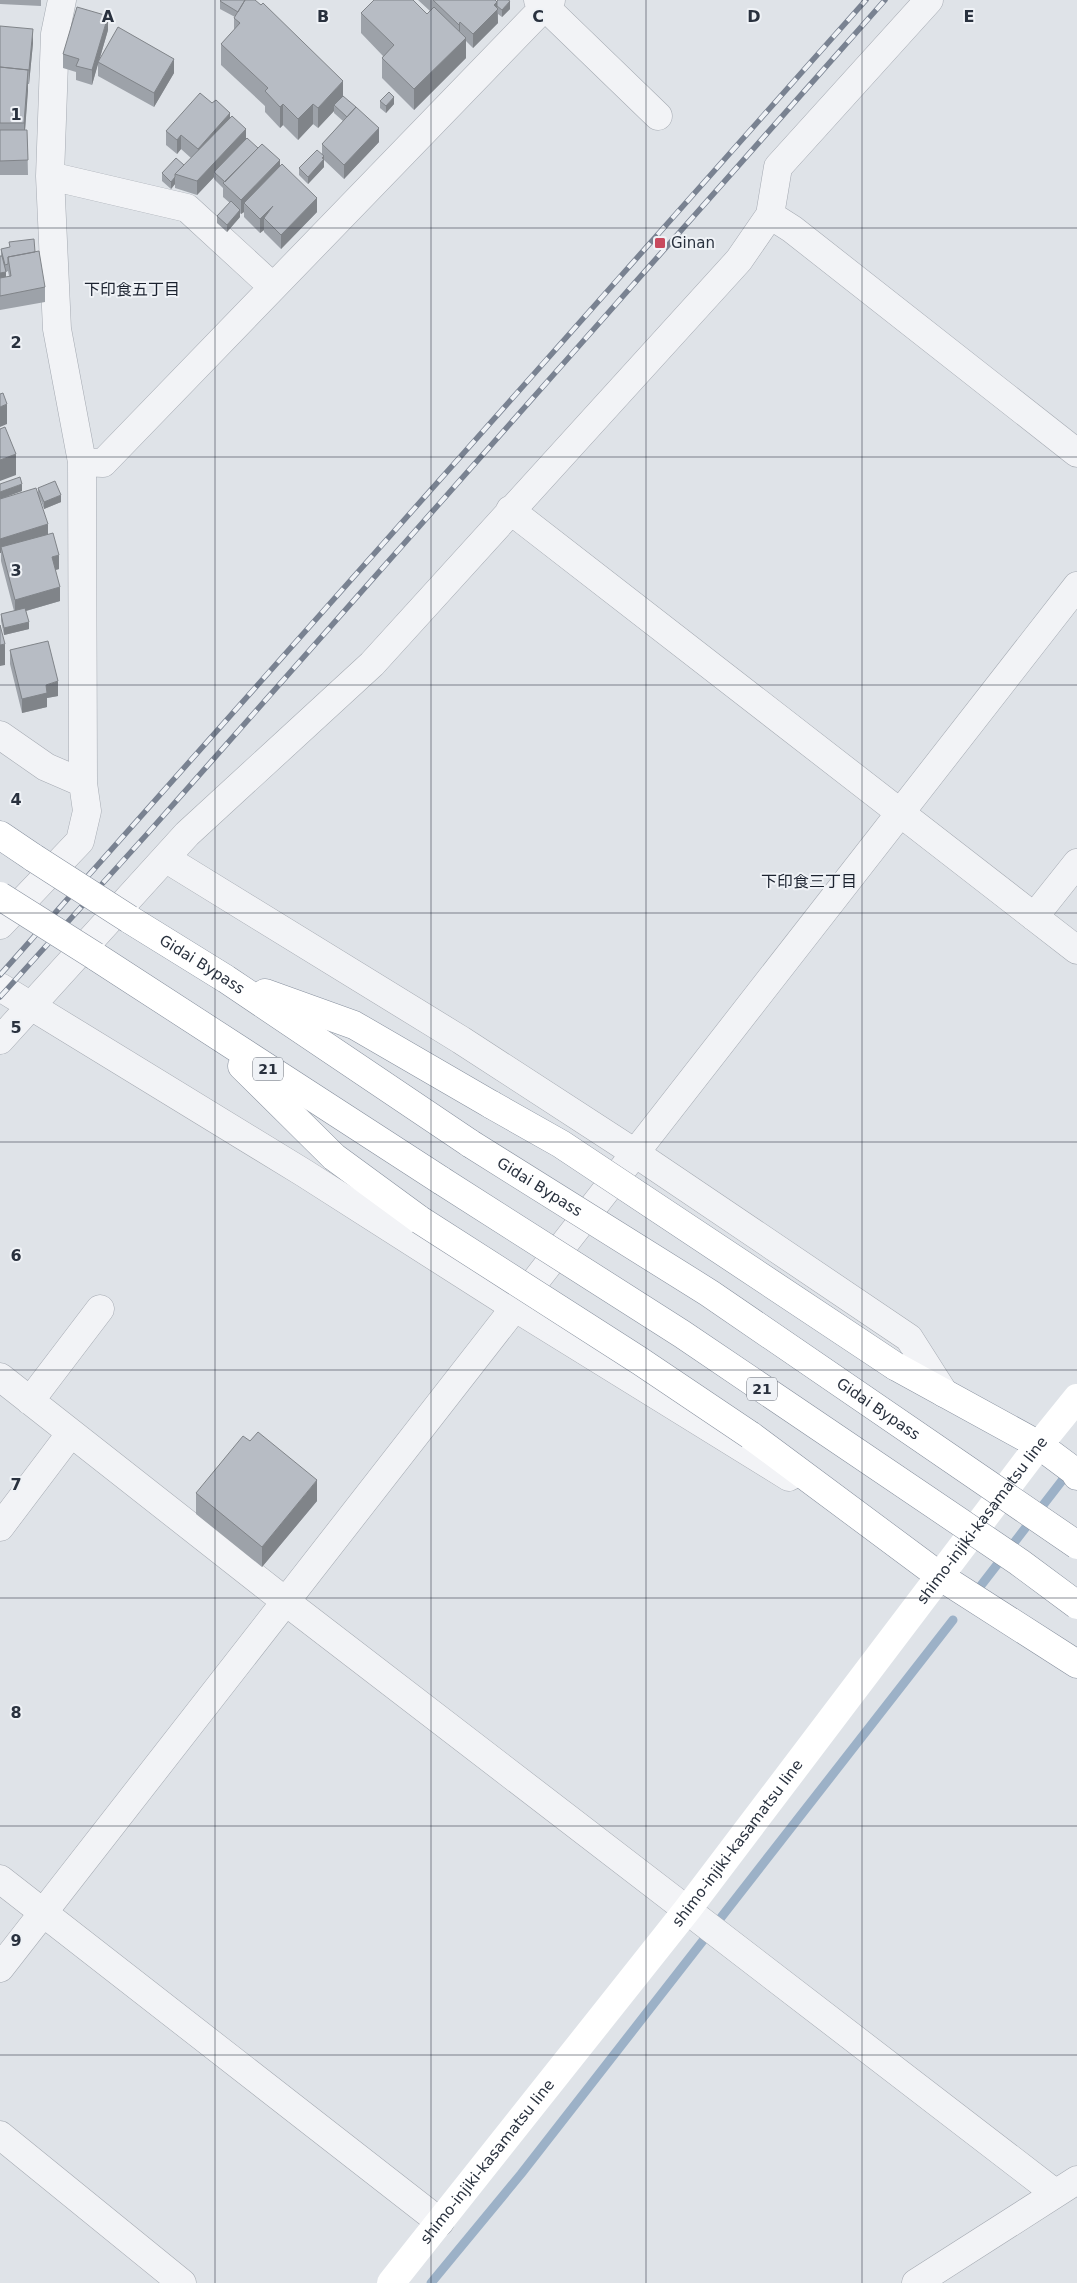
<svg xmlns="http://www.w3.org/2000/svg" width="1077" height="2283" font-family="'DejaVu Sans','Noto Sans JP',sans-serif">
	<rect width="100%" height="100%" fill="#dfe3e8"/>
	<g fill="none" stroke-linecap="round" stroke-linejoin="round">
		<path stroke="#9cb1c7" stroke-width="9" d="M979,1588l85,-110
			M431,2283l90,-109 432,-554"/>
		<defs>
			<path id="minor" d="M538,0l120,116
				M50,176l137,32 86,79
				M770,215l22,14 285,224
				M82,462l21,1 448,-463
				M510,510l567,440
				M0,735l46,32 37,16
				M165,858l296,182 174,113 274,185 35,55
				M1034,917l43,-54
				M0,925l80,-84 7,-30 -4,-28 -1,-321 -25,-133 -7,-153 5,-142 7,-34
				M0,987l304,186 210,134 275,170
				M0,1040l187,-206 185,-170 367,-404 31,-45 8,-48 151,-167
				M0,1377l285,224 770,592
				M30,1401l70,-92
				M0,1527l71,-94
				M0,1879l440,343
				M0,1968l1077,-1382
				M0,2135l182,148
				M916,2283l161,-103"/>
			<g id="trunk">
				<path d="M0,835l34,23"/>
				<path id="s2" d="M129,919l97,60 245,165"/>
				<path d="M95,956l347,225"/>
				<path d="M265,993l89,32 138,80"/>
				<path d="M242,1066l92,91 86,63"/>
				<path d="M895,1366l144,79 35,26 3,5"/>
				<path d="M750,1435l191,142 136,87"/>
			</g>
		</defs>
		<use href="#minor" stroke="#a5aab2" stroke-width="29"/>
		<use href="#trunk" stroke="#87909e" stroke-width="29"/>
		<use href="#minor" stroke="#f2f3f6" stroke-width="28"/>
		<path stroke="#fff" stroke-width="28" id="s1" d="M391,2283l296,-373 352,-465 38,-47"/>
		<use href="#trunk" stroke="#fff" stroke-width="28"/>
		<defs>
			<path id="rail" d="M0,975l866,-975
				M0,997l148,-164 737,-833"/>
		</defs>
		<use href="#rail" stroke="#798291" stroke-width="5.5"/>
		<use href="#rail" stroke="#eff2f6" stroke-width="4" stroke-dasharray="11" stroke-linecap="butt"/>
		<defs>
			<g id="trunk-bridge">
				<path d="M34,858l95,61"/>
				<path d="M0,896l95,60"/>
				<path d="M492,1105l69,39 334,222"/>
				<path id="s3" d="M471,1144l238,149 368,252"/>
				<path d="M442,1181l240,153 337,228 58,43"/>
				<path d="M420,1220l220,141 110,74"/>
			</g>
		</defs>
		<use href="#trunk-bridge" stroke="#87909e" stroke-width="29" stroke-linecap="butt"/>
		<use href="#trunk-bridge" stroke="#fff" stroke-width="28"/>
	</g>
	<path fill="#9da2a9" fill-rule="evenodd" d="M0,0h41v6l-41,-2z
		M255,0l88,96 36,46 -35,37 -20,-19v7l-16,17 -9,-9v-7l23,-14v-10l21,-23 -9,-8v-2l-16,17 -5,-4 -15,16 -15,-15 -3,3 -15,-16v-6l-44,-41v-21l13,-14v-12l1,-1 -15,-8v-8z
		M418,0h77l15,9 -8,8 -4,-3v9l-25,25 -7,-7v17l-52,52 -32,-32v-20l1,-2 -22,-23v-20l66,1 3,-3z
		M0,26l33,17 -4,41h-1l-3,46h2l1,45h-28z
		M108,30l-9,31 75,12 -20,34 -56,-31v-13l-6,22 -16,-5v-8l-13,-4v-14z
		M380,101l14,3 -8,9 -6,-5z
		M230,117l16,23 34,26 37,46 -36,37 -17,-17v-2l-4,3 -16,-16v-5l-3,2 -1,-1v4l-13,15 -10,-9v-7l13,-13 -7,-6v-9l-9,-9v-2l-17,18 -22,-7v-4l-4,5 -9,-8v-8l22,-8 7,-7 -10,-9 -4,5 -11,-9v-14z
		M1,249l34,3 10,35v15l-45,8v-54h1zM8,271l1,5 -3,1v-5z
		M0,484l22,7 -14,5 30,-2v-6l23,14 -17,7 -4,-11 8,36 11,35 -4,1 5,31 -34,10 3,18 -25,6 -3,-14v-7l13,-3 -13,-50z
		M10,650l48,46 -11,2v9l-25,6 -12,-49z
		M196,1493l121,8 -55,66 -66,-53z"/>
	<path fill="#808489" d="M510,1v8l-8,8v-7z
		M497,2l1,21 -25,25v-14l21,-29z
		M108,16v14l-16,55v-15z
		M460,22v14l-1,4v-15z
		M33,29v14l-4,41v-14z
		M466,38v20l-52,52v-21z
		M174,59v14l-20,34v-14z
		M28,70v21l-4,53v-21z
		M343,81v21l-9,3v6l-16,17v-20z
		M394,97v7l-8,9v-7z
		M283,104v21l-3,3v-21z
		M313,104v20l-15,16v-21z
		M230,113v14l-32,36v-14z
		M379,128v14l-35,37v-14z
		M246,129v14l-32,29v5l-17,18v-14z
		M181,135v14l-4,5v-14z
		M324,156v11l-16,17v-7z
		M280,160v15l-36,28v9l-3,2v-14z
		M175,177v7l-4,5v-7z
		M317,198v14l-36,37v-14z
		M273,206l-9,12v12l-4,3v-14z
		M240,210v7l-13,15v-7z
		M6,272v14l-6,1v-14z
		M7,404v20l-7,3v-20z
		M16,454v21l-16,6v-21z
		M22,484v7l-22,8v-7z
		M61,495v7l-17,7v-7z
		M48,524v14l-47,9v6h-1v-14z
		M59,555v14l-7,2v-14z
		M60,587v14l-45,13v-14z
		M29,622v7l-25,6v-7z
		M5,644v21l-5,1v-21z
		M58,681v15l-11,2v9l-25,6v-14l24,-14z
		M317,1480v21l-55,66v-20z"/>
	<path fill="#b7bcc4" stroke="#808489" d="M221,0h24l-7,12 -18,-11z
		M245,0h10l6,5 2,-2 80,78 -25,27 -5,-4 -15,15 -15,-15 -3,3 -15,-16 3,-3 -47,-44 19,-21 -6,-5z
		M374,0h39l14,14 7,-7 32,31 -52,51 -32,-31 12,-13 -33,-32z
		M433,0h62l2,2 -3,3 4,4 -25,25 -13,-12 -1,3z
		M498,0h10l2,1 -8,9 -5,-4v-5z
		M77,7l31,9 -16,54 -16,-4 3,-7 -16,-5z
		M0,26l33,3 -4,41 -29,-3z
		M118,27l56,32 -20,34 -56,-31z
		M0,67l28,3 -4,53h-24z
		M389,92l5,5 -8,9 -6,-5z
		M200,93l12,10 4,-3 14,13 -32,36 -17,-14 -4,5 -11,-9z
		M343,96l13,11 -9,10 -13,-12z
		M356,107l23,21 -35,37 -22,-21z
		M232,116l14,13 -49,52 -22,-7z
		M0,130h27l1,30 -28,1z
		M247,138l11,10 -33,34 -11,-10z
		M262,144l18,16 -39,40 -18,-17z
		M317,150l7,6 -2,2 2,1 -16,18 -9,-9z
		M176,158l8,7 -9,9v3l-4,5 -9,-9z
		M282,164l35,34 -36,37 -17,-17 9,-12 -13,13 -16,-16z
		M231,201l9,9 -13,15 -10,-9z
		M34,239l1,13 -27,5v7l-3,1 -4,-16 9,-2 -1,-5z
		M39,251l6,36 -45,9v-18l11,-2 -3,-19z
		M0,256h2l4,16 -6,1z
		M3,393l4,11 -7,3v-13z
		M5,427l11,27 -16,6v-31z
		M20,477l2,7 -22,8v-8z
		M55,481l6,14 -17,7 -6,-14z
		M36,488l12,36 -48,15v-40z
		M53,533l6,22 -7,2 8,30 -45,13 -14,-53z
		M25,608l4,14 -25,6 -3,-14z
		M0,625l5,19 -5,1z
		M48,641l10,40 -12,4 1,8 -25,6 -12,-49z
		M258,1432l59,48 -55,67 -66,-54 47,-57 7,5z"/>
	<path fill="none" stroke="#29313e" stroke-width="1" stroke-opacity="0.55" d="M215,0v2283M431,0v2283M646,0v2283M862,0v2283M0,228h1077M0,457h1077M0,685h1077M0,913h1077M0,1142h1077M0,1370h1077M0,1598h1077M0,1826h1077M0,2055h1077"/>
	<rect fill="#c8495d" stroke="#eff2f6" stroke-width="2" x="654" y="237" width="12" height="12" rx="2.5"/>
	<g text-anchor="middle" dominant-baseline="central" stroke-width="4" stroke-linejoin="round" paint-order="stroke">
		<g fill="#eff2f6" stroke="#646b75" stroke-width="1">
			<rect x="253" y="1057.5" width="30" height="23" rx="4"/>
			<rect x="747" y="1377.5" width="30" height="23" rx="4"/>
		</g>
		<g font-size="14" font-weight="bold" fill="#29313e">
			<text x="268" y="1069">21</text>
			<text x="762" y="1389">21</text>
		</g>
		<g font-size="15" fill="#29313e" stroke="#eff2f6" text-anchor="start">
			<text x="671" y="243">Ginan</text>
		</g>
		<g font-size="15" fill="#29313e" stroke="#eff2f6">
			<text stroke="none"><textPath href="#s2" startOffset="86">Gidai Bypass</textPath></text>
			<text stroke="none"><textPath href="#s3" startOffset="81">Gidai Bypass</textPath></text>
			<text stroke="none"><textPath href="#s3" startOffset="486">Gidai Bypass</textPath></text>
			<text stroke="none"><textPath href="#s1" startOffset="965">shimo-injiki-kasamatsu line</textPath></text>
			<text stroke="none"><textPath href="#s1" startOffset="560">shimo-injiki-kasamatsu line</textPath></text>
			<text stroke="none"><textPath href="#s1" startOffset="155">shimo-injiki-kasamatsu line</textPath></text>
		</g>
		<g font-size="16" fill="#1b222f" stroke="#eff2f6">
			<text x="132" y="289">下印食五丁目</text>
			<text x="809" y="881">下印食三丁目</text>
		</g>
	</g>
	<g font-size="16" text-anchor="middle" font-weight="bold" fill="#29313e" stroke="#eff2f6" stroke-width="4" stroke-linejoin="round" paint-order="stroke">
		<text x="108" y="22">A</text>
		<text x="323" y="22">B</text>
		<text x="538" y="22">C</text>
		<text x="754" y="22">D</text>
		<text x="969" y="22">E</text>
		<text x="16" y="120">1</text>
		<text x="16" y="348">2</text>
		<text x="16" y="576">3</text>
		<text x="16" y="805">4</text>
		<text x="16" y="1033">5</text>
		<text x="16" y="1261">6</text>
		<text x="16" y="1490">7</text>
		<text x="16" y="1718">8</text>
		<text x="16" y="1946">9</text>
	</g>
</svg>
